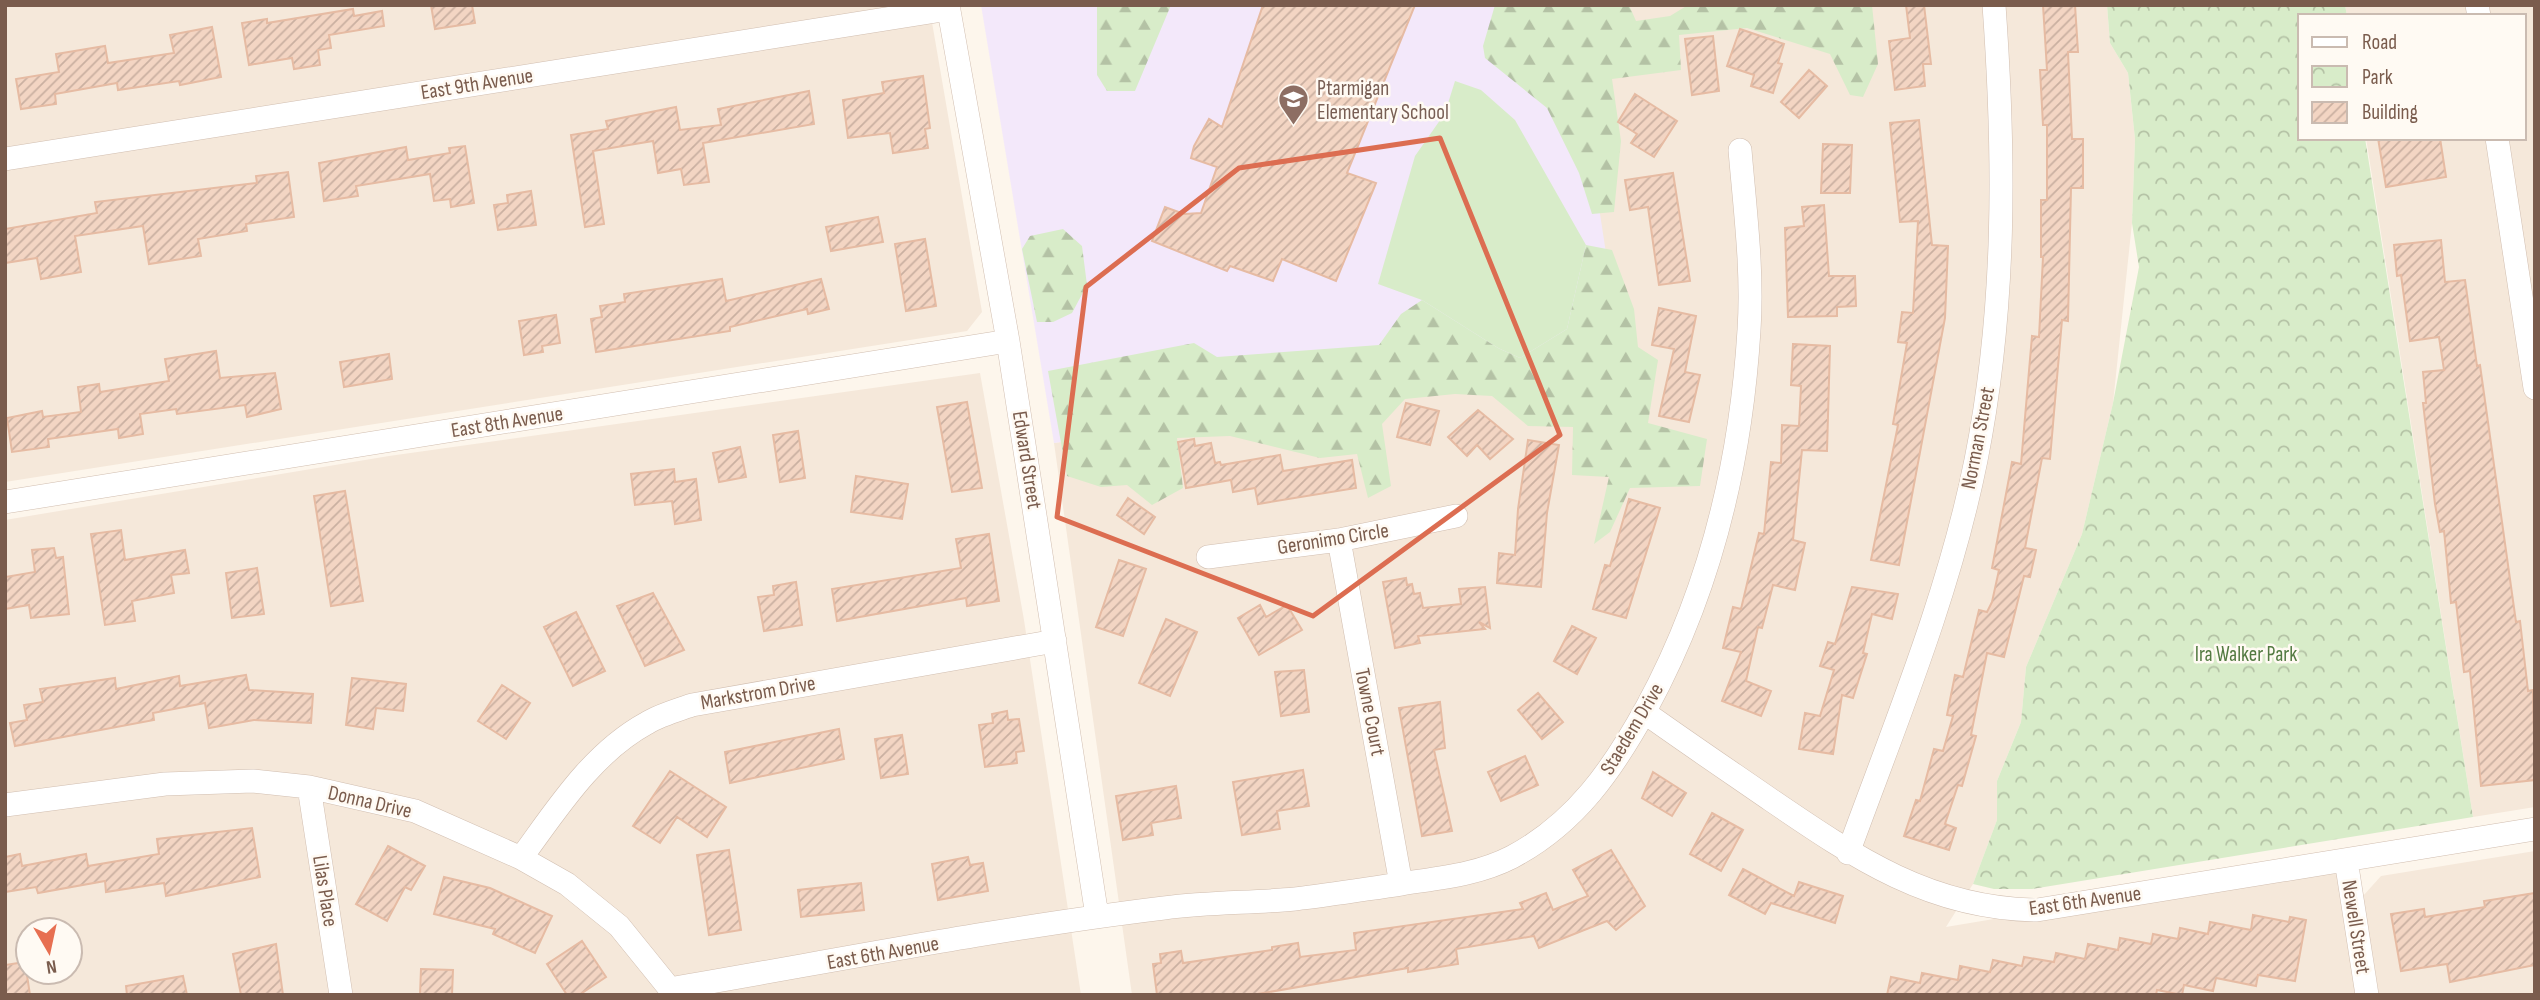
<svg xmlns="http://www.w3.org/2000/svg" width="2540" height="1000" font-family="'Sofia Sans Condensed',sans-serif">
	<defs>
		<pattern id="forest-firs" width="22" height="20" patternUnits="userSpaceOnUse" patternTransform="scale(1.75)"><rect width="22" height="20" fill="#d8ecc9"/><path d="M5 1l3.5 6h-7zM16 11l3.5 6h-7z" fill="#b4c2a5"/></pattern>
		<pattern id="park-crowns" width="20" height="18" patternUnits="userSpaceOnUse" patternTransform="scale(1.75)"><rect width="20" height="18" fill="#d8ecc9"/><path d="M2 6a3 3 0 1 1 6 0M12 15a3 3 0 1 1 6 0" fill="none" stroke="#b4c2a5"/></pattern>
		<pattern id="building-hatch" width="6" height="6" patternUnits="userSpaceOnUse" patternTransform="scale(1.75)"><rect width="6" height="6" fill="#f3d5c3"/><path d="M-1 1l2-2M0 6l6-6M5 7l2-2" fill="none" stroke="#cab0a1"/></pattern>
	</defs>
	<rect width="100%" height="100%" fill="#fdf6ec"/>
	<path fill="#f5e8da" fill-rule="evenodd" d="M5,5h924l53,307 -15,19 -962,151z
		M1568,5h539l3,38 18,30 7,66 -3,84 -19,180 -31,131 -56,133 -5,55 -24,59v39l-24,64 -27,43 400,-67 17,135h-1231l-78,-552 568,-79z
		M2345,5h190v802l-62,10 -107,-679h158v-122h-177z
		M980,373l44,247 57,375h-1076v-475l384,-64zM28,930h42v42h-42z
		M2535,851v144h-156l-16,-99 18,-20z"/>
	<path fill="#f3e8fa" d="M981,5h587l55,359 -569,79z"/>
	<path fill="#d8ecc9" d="M1455,81l26,9 34,30 71,125 -19,84 -47,29 -22,-10 -76,-48 -44,-16 37,-128 30,-43z"/>
	<path fill="url(#forest-firs)" d="M1097,5h74l-36,86h-28l-10,-16z
		M1495,5h134l7,16 34,-5 18,-11h184l6,59 -15,33 -13,-2 -20,-41 -83,-26 -68,7 2,35 -69,9 9,62 -7,71 -22,2 -13,-41 -32,-65 -62,-50 -2,-12z
		M1063,229l19,17 5,39 -15,28 -19,9h-16l-15,-73 8,-13z
		M1586,245l26,5 22,59 4,38 20,13 -10,63 59,16 -7,47 -70,2 -20,44 -16,12 15,-67 -37,-2 1,-48 -45,-1 -36,-30 -37,-2 -50,5 -23,25 9,62 -23,12 -11,-44 -37,4 -90,-22 -53,2 6,50 -31,17 -25,-20 -26,2 -34,-11 -19,-105 146,-28 23,14 162,-12 22,-31 21,-14 76,48 22,10 47,-29z"/>
	<path fill="url(#park-crowns)" d="M2107,5h238l2,11h-47v122h65l108,679 -441,72h-38l-21,-5 24,-64v-39l24,-59 5,-55 56,-133 31,-131 26,-136 -7,-44 3,-84 -7,-66 -18,-30z"/>
	<path fill="url(#building-hatch)" stroke="#e6bba3" stroke-width="2" d="M431,5h41l3,18 -40,6z
		M1263,5h152l-68,168 29,10 -40,98 -54,-22 -9,22 -43,-15 -3,5 -75,-30 13,-34 19,7 17,-1 16,-46 -26,-9 3,-12 15,-27 13,8z
		M1906,5h18l7,59h-8l2,22 -30,4 -6,-49 21,-3z
		M2043,5h32l3,47h-10l4,87h11v49h-12l-3,133 -6,-1 -12,139 -8,-1 -17,90 11,2 -6,27 -6,-1 -20,81 -17,-4 -16,82 5,1 -14,50 -4,-1 -13,39 11,4 -7,22 -45,-14 12,-36 4,1 14,-52 9,2 10,-35 -6,-1 8,-40 8,2 16,-67 8,2 5,-10 7,-32 -7,-2 20,-106 9,2 11,-128 7,1 4,-80h-2v-57h6v-75h-4l-3,-55h7z
		M353,9l1,7 28,-5 2,15 -55,9 2,13 -13,2 2,15 -26,4 -2,-11 -43,7 -7,-42 25,-4v4z
		M212,27l9,50 -41,8 -1,-4 -61,9 -1,-7 -62,11 1,10 -35,5 -5,-30 43,-7 -3,-18 49,-8 3,17 66,-10 -4,-18z
		M1740,29l44,15 -6,19 4,1 -9,29 -22,-7 3,-11 -27,-9z
		M1713,36l6,55 -27,4 -7,-56z
		M1809,70l18,16 -28,32 -18,-16z
		M923,76l7,52 -5,1 3,19 -35,5 -3,-20 -42,5 -5,-38 41,-7 -2,-11z
		M809,91l5,33 -111,19 6,39 -25,3 -3,-16 -23,4 -5,-32 -60,10 11,73 -19,3 -14,-92 37,-6 -2,-8 70,-14 4,23 41,-5 -3,-16z
		M1635,94l42,27 -23,36 -23,-14 6,-9 -19,-12z
		M1919,120l13,125 16,1 -3,72 -46,247 -28,-5 27,-135 -5,-1 14,-81 -9,-1 4,-30 11,1 5,-92 -18,1 -10,-99z
		M2378,138h62l6,39 -60,10z
		M1823,144l29,1 -2,48h-29z
		M465,146l9,57 -23,4 -1,-8 -16,2 -4,-27 -74,12 2,10 -34,5 -5,-38 87,-16 2,13 42,-7 -1,-5z
		M288,172l6,45 -48,7 1,7 -49,8 3,17 -52,8 -6,-38 -68,10 6,36 -40,7 -4,-21 -32,5v-34l92,-16 -2,-11 162,-19 -1,-7z
		M1673,173l17,108 -31,4 -11,-78 -18,3 -5,-30z
		M531,191l5,34 -38,5 -4,-25 14,-2 -1,-8z
		M1824,205l5,71h26l1,30 -19,1v9l-49,1 -3,-89 19,-2 -2,-19z
		M878,217l5,25 -52,9 -5,-24z
		M925,239l11,67 -30,5 -11,-67z
		M2441,240l4,42 20,-2 12,86 3,-1 36,257 4,-1 8,70 5,-1 2,90 -54,6 -11,-115 -6,1 -8,-70 -5,1 -7,-72 -4,1 -5,-28 -12,-101h3l-3,-31 21,-2 -5,-33 -29,4 -9,-66 -4,1 -3,-31z
		M722,279l4,22 95,-22 8,30 -21,5 -1,-5 -77,18v4l-134,21 -5,-33 11,-2 -2,-11 25,-4 -1,-8z
		M1659,308l37,8 -11,56 15,3 -11,47 -30,-6 15,-67 -22,-4z
		M556,315l4,28 -18,3 1,6 -19,3 -5,-34z
		M1793,344l37,2 -3,105 -25,-1 -9,90 12,3 -10,47 -22,-5 -11,43 -4,-1 -12,54 25,10 -10,25 -39,-15 19,-49 -18,-4 10,-41 8,2 18,-76 5,1 7,-72 10,1 1,-38 17,1 2,-40 -10,-1z
		M216,351l4,27 55,-5 6,36 -34,8 -2,-12 -68,9 -1,-5 -36,5 3,20 -24,4 -1,-9 -70,10 1,8 -37,5 -5,-34 35,-7 1,6 38,-5 -3,-25 21,-3 1,8 69,-11 -4,-22z
		M389,354l3,25 -48,8 -4,-25z
		M967,402l15,86 -30,4 -15,-85z
		M1406,403l33,8 -9,34 -33,-8z
		M1478,410l35,29 -23,20 -13,-14 -10,11 -19,-19z
		M798,431l7,47 -25,4 -7,-47z
		M1194,439l1,7 16,-3 4,20 5,-1 1,3 59,-10 3,16 69,-11 4,28 -98,16 -3,-16 -22,4 -2,-12 -45,8 -8,-46z
		M1528,440l31,5 -12,68 -6,74 -44,-4 2,-30 16,2 3,-46z
		M740,447l6,30 -27,5 -6,-29z
		M674,469l1,13 21,-3 5,41 -26,4 -3,-23 -37,4 -4,-31z
		M856,476l52,8 -6,35 -51,-7z
		M345,491l18,110 -32,5 -17,-110z
		M1128,498l27,19 -11,17 -27,-19z
		M1629,499l31,9 -34,110 -33,-9 12,-44 5,1z
		M121,530l4,30 60,-10 4,23 -18,2 3,18 -42,8 3,20 -30,4 -14,-91z
		M989,534l10,67 -32,5 -1,-8 -129,23 -5,-32 129,-21 -5,-29z
		M54,548l2,10 7,-1 6,57 -38,4 -2,-13 -24,4v-32l30,-5 -3,-22z
		M1119,560l27,9 -23,67 -27,-9z
		M257,568l7,46 -32,4 -6,-45z
		M1406,578l1,7 5,-1 2,10 6,-1 3,15 38,-4 -2,-15 26,-2 5,41 -11,-6 6,7 -67,7 2,7 -25,5 -12,-66z
		M796,582l6,43 -38,6 -6,-34 16,-2 -1,-9z
		M1852,587l46,7 -6,25 -20,-5 -9,39 4,1 -14,44 -11,-3 -9,59 -34,-5 6,-36 15,3 14,-46 -14,-4 8,-24 7,2z
		M653,593l31,57 -39,16 -28,-60z
		M1260,605l6,12 21,-12 15,25 -43,25 -21,-37z
		M576,612l29,59 -32,15 -29,-59z
		M1166,619l31,13 -27,64 -31,-13z
		M1572,626l24,12 -19,36 -23,-13z
		M1304,670l5,42 -28,4 -6,-44z
		M246,675l3,15 64,4 -2,29 -57,-3 -45,8 -4,-25 -52,10 1,7 -139,26 -5,-23 17,-3 -3,-15 19,-3 -3,-13 75,-11 1,11 63,-13 1,10z
		M352,678l54,6 -3,27 -27,-3 -3,21 -27,-4z
		M502,685l28,18 -24,36 -28,-18z
		M1538,693l25,29 -21,17 -24,-29z
		M1440,702l5,46 -11,2 18,81 -30,5 -23,-128z
		M1007,711l1,9 11,-1 5,32 -8,1 1,11 -32,4 -6,-42 14,-2 -1,-9z
		M839,729l5,30 -114,24 -5,-31z
		M902,735l6,39 -27,4 -6,-39z
		M1525,756l13,29 -37,16 -13,-29z
		M1303,770l6,36 -32,5 3,18 -38,6 -9,-53z
		M670,771l56,36 -19,30 -30,-20 -17,26 -27,-17z
		M1653,772l33,21 -14,23 -30,-18z
		M1176,786l5,32 -30,5 2,12 -30,5 -7,-44z
		M1712,813l31,17 -22,41 -31,-17z
		M252,828l8,49 -94,19 -2,-13 -58,9 -1,-11 -67,12 -2,-6 -31,5v-35l15,-3 2,12 64,-12 2,12 71,-12 -2,-15z
		M388,846l37,20 -14,24 -6,-3 -18,34 -31,-17z
		M729,850l12,80 -32,5 -12,-80z
		M1611,850l34,56 -29,24 -9,-9 -68,27 -5,-12 -78,13 2,15 -50,8v-4l-156,27h-95l-4,-31 8,-1 -1,-9 21,-3 2,12 89,-13v-3l26,-4 2,14 56,-7 -2,-17 169,-24 -3,-6 26,-10 7,17 35,-14 -15,-26z
		M968,857l2,8 13,-2 5,28 -50,9 -6,-36z
		M1743,869l51,27 5,-14 44,14 -8,27 -64,-20 -6,11 -36,-19z
		M444,877l46,11 62,28 -17,37 -42,-19 2,-5 -61,-15z
		M861,883l3,27 -63,7 -3,-27z
		M2535,893v72l-85,17 -3,-18 -46,7 -10,-57 33,-5 1,8 60,-10 -1,-6z
		M2253,915l36,7 1,-5 16,3 -11,61 -37,-6 -2,11 -40,-8 -3,13 -29,-6 -2,10 -25,-5 -1,5h-269l4,-18 29,6 2,-10 36,7 2,-14 30,6 3,-12 29,6 2,-9 30,5 2,-9 29,6 3,-15 30,6 2,-12 31,6 2,-10 25,5 2,-11 28,6 2,-12 41,8z
		M582,941l24,36 -27,18h-12l-20,-31z
		M276,944l7,51h-42l-8,-41z
		M25,962l5,33h-25v-30z
		M421,969l32,1 -1,25h-32z
		M183,976l4,19h-60l-1,-9z"/>
	<g fill="none" stroke-linecap="round" stroke-linejoin="round">
		<defs>
			<path id="minor" d="M948,5l60,336 89,575
				M2477,5l2,11
				M2497,138l38,250
				M5,159l944,-150
				M5,502l1003,-161
				M1339,540l62,344
				M1208,557l131,-17 117,-24
				M1644,712c42,30 85,59 127,88 85,58 160,109 266,110l498,-81
				M309,787l32,208
				M5,805l160,-21 88,-3 56,6 106,24 106,47 46,26 52,42 51,63 1,6
				M1848,853c47,-129 101,-258 128,-393 30,-151 29,-302 18,-455
				M521,858c36,-49 71,-105 126,-135 13,-8 31,-13 45,-18l363,-64
				M2346,860l21,135
				M670,989c164,-28 329,-61 494,-81 44,-6 88,-5 131,-9 36,-4 71,-10 106,-15 38,-6 76,-9 111,-27 64,-34 101,-88 135,-150 63,-116 94,-245 102,-377 4,-59 -4,-120 -9,-180"/>
		</defs>
		<use href="#minor" stroke="#d1beb0" stroke-width="24"/>
		<use href="#minor" stroke="#fff" stroke-width="23"/>
	</g>
	<path fill="none" stroke="#dc6d51" stroke-width="5" stroke-linejoin="round" d="M1440,138l120,297 -247,181 -256,-99 29,-230 153,-119z"/>
	<defs>
		<symbol id="school-pin" viewBox="-11 -11 22 30"><path d="M0 17L-7.5 6A9.5 9.5 0 1 1 7.5 6Z" fill="#8d6e63" stroke="#fffaf3"/><path d="M0-5L7-2L0 1L-7-2ZM-4 1L0 2.5L4 1V4Q0 6-4 4Z" fill="#fff"/></symbol>
	</defs>
	<g fill-rule="evenodd">
		<use href="#school-pin" x="1276" y="82" width="35" height="47"/>
	</g>
	<g text-anchor="middle" dominant-baseline="central" stroke-width="5" stroke-linejoin="round" paint-order="stroke">
		<g font-size="21" fill="#7a5c4d" stroke="#fffaf3">
			<text transform="translate(477 84) rotate(-9)">East 9th Avenue</text>
			<text transform="translate(507 422) rotate(-9)">East 8th Avenue</text>
			<text transform="translate(1978 438) rotate(-79)">Norman Street</text>
			<text transform="translate(1027 460) rotate(81)">Edward Street</text>
			<text transform="translate(1333 539) rotate(-9)">Geronimo Circle</text>
			<text transform="translate(758 693) rotate(-10)">Markstrom Drive</text>
			<text transform="translate(1370 712) rotate(79)">Towne Court</text>
			<text transform="translate(1632 729) rotate(-59)">Staedem Drive</text>
			<text transform="translate(370 802) rotate(13)">Donna Drive</text>
			<text transform="translate(325 891) rotate(81)">Lilas Place</text>
			<text transform="translate(2085 901) rotate(-8)">East 6th Avenue</text>
			<text transform="translate(2356 927) rotate(81)">Newell Street</text>
			<text transform="translate(883 953) rotate(-10)">East 6th Avenue</text>
		</g>
		<g font-size="21" fill="#785e54" stroke="#fffaf3" text-anchor="start">
			<text x="1317" y="88">Ptarmigan<tspan x="1317" dy="24">Elementary School</tspan></text>
		</g>
		<g font-size="21" fill="#537a41" stroke="#fffaf3">
			<text x="2246" y="654">Ira Walker Park</text>
		</g>
	</g>
	<rect width="2540" height="1000" fill="none" stroke="#7a5c4d" stroke-width="14"/>
	<rect x="2298" y="14" width="228" height="126" fill="#fffaf3" stroke="#cabbb1" stroke-width="2"/>
	<rect x="2312" y="37" width="35" height="10" fill="#ffffff" stroke="#cabbb1" stroke-width="2"/>
	<text x="2362" y="49" font-size="21" fill="#7a5c4d">Road</text>
	<rect x="2312" y="66" width="35" height="21" fill="url(#park-crowns)" stroke="#cabbb1" stroke-width="2"/>
	<text x="2362" y="84" font-size="21" fill="#7a5c4d">Park</text>
	<rect x="2312" y="102" width="35" height="21" fill="url(#building-hatch)" stroke="#cabbb1" stroke-width="2"/>
	<text x="2362" y="119" font-size="21" fill="#7a5c4d">Building</text>
	<g transform="translate(49 951) rotate(171)"><circle r="33" fill="#fffaf3" stroke="#cabbb1" stroke-width="2"/>
	<path d="M0-5L12 26L0 18L-12 26Z" fill="#e76f51"/>
	<text y="-10" font-size="19" font-weight="bold" text-anchor="middle" fill="#7a5c4d">N</text>
	</g>
</svg>
